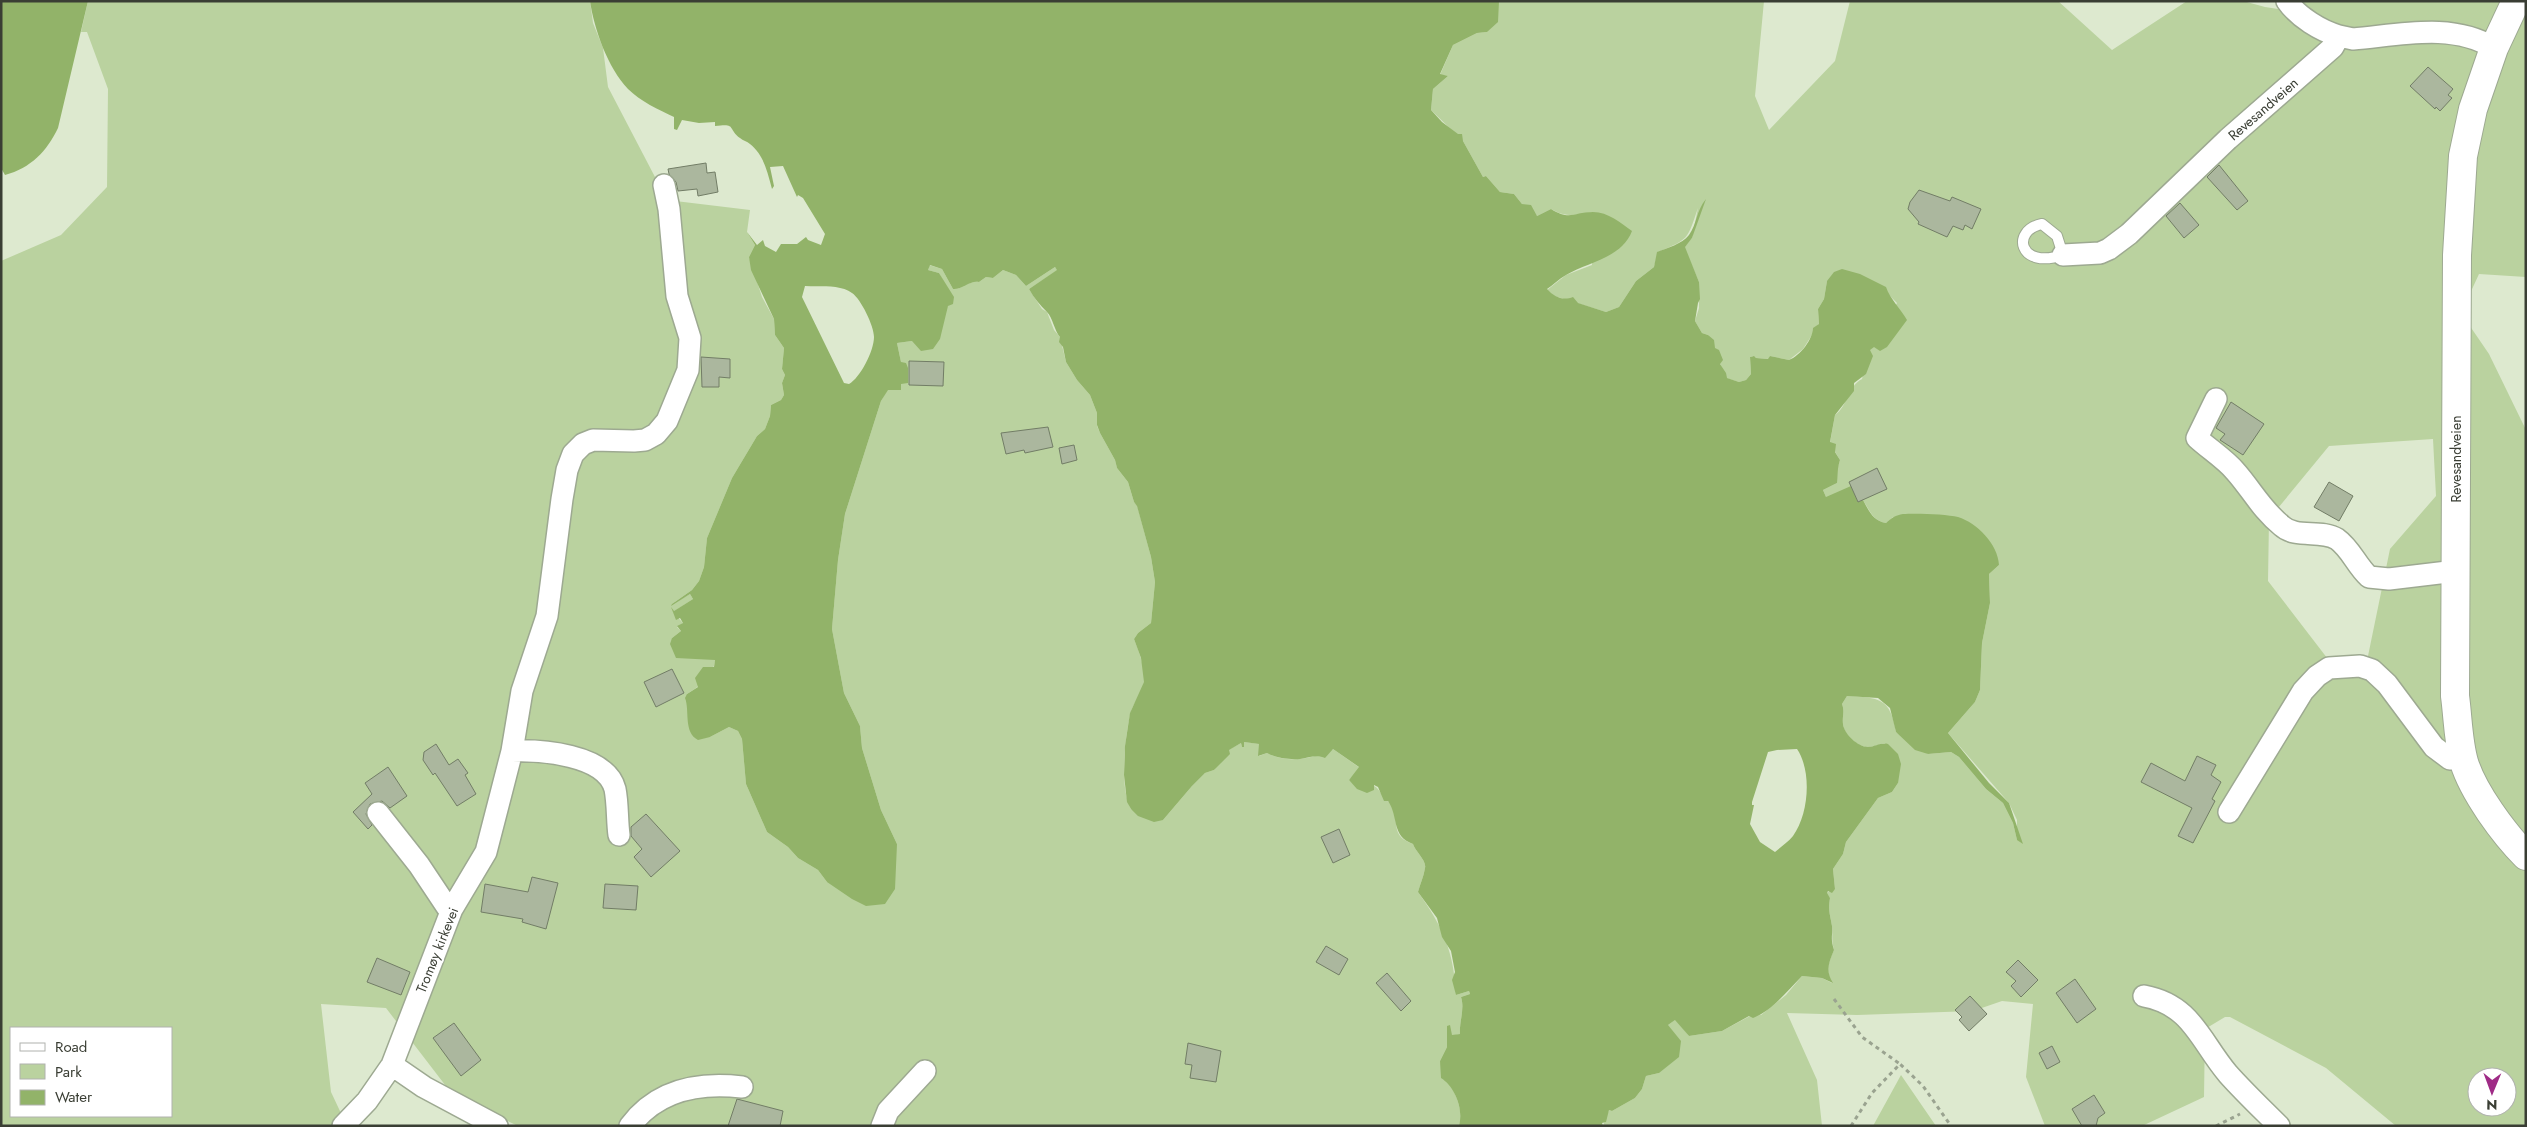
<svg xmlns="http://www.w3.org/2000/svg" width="2527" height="1127" font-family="Jost,sans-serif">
	<rect width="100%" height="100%" fill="#dde9cf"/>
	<path fill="#bad29f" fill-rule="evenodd" d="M88,1h502l3,22 10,25 5,39 59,113 83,10 -3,22 8,13 -6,12 13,40 12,22 1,16 9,13 -2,21 3,6 -3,8 2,12 -3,5 -10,5 -1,11 -5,13 -8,7 -25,42 -25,60 -3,29 -5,14 -7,9 -20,14 18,-10 3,5 -20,13 10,11 -6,4 4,4 -9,7 43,21c0,15 -16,28 -28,35l23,43 19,-10 9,4 4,8 4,45 21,48 21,15 10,11 20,12 9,12 70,-38 -16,-34 -19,-62 -2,-22 -16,-33 -12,-64 6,-69 7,-46 36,-113 6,-11h13l1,-28 -4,-19 15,-2 36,-35 4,-8 -13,-25 -11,-3 1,-5 13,4 11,20c9,1 16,-9 26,-7l7,-5 7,1 10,-8 13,5 10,11 29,-19 3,3 -29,19 13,20 5,3 7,18 6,7 6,25 11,18 13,15 7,18v13l3,7 15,27 2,8 11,14 6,20 3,3 14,52 4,25 -4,41 -13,10 -4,6c5,13 12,30 10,44 -2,12 -12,21 -14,32 -5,25 -11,71 1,94l32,11 29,-34 13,-13 9,-3 14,-20 13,-7 1,4 2,-5 16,2 -1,12 8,-3c19,11 47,6 66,-4l27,19 -11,12 7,6c16,-1 18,-4 27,10 3,4 8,7 10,12 6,17 -2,28 20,36 2,7 14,17 12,24 -1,8 -5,16 -7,24 25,35 36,60 38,103l13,-4 1,3 -9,3c4,12 -2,25 -1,37l-8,2 -5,-10v21l-7,14c6,20 26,42 19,65h-941l-66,-32 -66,-86 -65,-4 10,88 16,34h-346v-865l60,-26 46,-48 1,-98 -21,-57h-6zM11,1028h160v88h-160z
		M1499,1h265l-9,95 14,34 66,-69 15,-60h208l54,49 75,-49h56l22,6 27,4 -2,-10h236v276l-47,-3 -18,39 28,41 37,76v696h-130l-70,-58 -96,-51h-5l-20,12 -1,68 -62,29h-97l-19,-49 7,-73 -31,-3 -29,10 -116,4 -70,-2 30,67 5,46h-219l6,-16 3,1 23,-13 7,-9 4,-13 13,-3 9,-48 8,-6 13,17 33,-5 28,-15 11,-1 25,-20 16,-19 20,2 10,5c-7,-12 -3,-22 2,-33 -3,-12 -1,-15 -2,-24 -2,-12 -4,-15 -2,-28l-4,-5 9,-4 -2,-20 10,-15 3,-12 32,-44 14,-6 6,-9 -13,-40c-5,1 -11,4 -16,4 -11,1 -25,-12 -26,-23 -1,-8 2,-12 -1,-20l5,-8c32,2 43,1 49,36l32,22 23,-2 8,5 27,32 17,14 10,20 4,17v-20l-8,-17 -61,-70 27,-31 5,-12 2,-47 8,-40 -1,-29 10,-9 -106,-48 -7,6c-13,-2 -16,-12 -23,-23l-5,2 -32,-5 -3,-7 14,-7 -1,-11 4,-12 -10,-17 5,-28c13,-9 12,-28 27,-36l7,-28 28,-48 -8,-8 -62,-14 -3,18 -6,10 1,15 -16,25 -14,11 -19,-4 -1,3 -13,-1 -3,-2 -3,1 1,17 -5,6 -7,2 -13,-4 -18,-43 -6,-2 -7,-12 4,-13v-26l-15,-35 8,-9 6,-30c-11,32 -9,31 -40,44l-4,15 -18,14 -17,26 -13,5 -52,-16 -7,-6 19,-15 26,-10 2,-53c-17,3 -28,6 -43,-3l-14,7 -15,-12 -8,-10 -14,-2 -14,-16 -3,1 -20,-36 -32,-31 2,-21 15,-13 -8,-1 13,-30 24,-12 10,-1zM2433,439l3,57 -46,53 -22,107 -34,11 -66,-86 1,-62 60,-73zM2477,1077h30v30h-30z
		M1901,1075l35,51h-63z"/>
	<path fill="#92b369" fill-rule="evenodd" d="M1,1h87l-30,127c-11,23 -27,40 -53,47l-4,-7z
		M590,1h909l-1,21 -11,10 -10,1 -24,12 -13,29 8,2 -15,13 -2,21 11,12 16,12h4l1,7 20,36 3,-1 14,16 14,2 8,10 9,1 6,11 14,-7c19,12 23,3 42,3 15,0 28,11 39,19 -10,27 -44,31 -66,44 -7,4 -13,10 -19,14 7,8 16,12 26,8l5,6 28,9 13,-5 17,-26 18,-14 3,-15c10,-4 25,-8 32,-17 8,-11 7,-24 17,-36l-14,39 -7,9 14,35 1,17 -2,4 -3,18 7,12 6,2 6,5 1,8 4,2 4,10 -3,4 6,9 1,5 12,4 7,-2 5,-6 -1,-17 4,-1 2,2 12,1 2,-3 19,4c11,-4 24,-21 24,-32l6,-4 -1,-15 6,-10 3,-18 7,-9 8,-3 18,5 26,13c4,12 15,22 21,33l-20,27 -7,4 -6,-4 -4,3 3,6 -7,18 -12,9v8l-19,24 -5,27 6,2 -1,8 5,8c-3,9 -2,15 -3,23l-14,7 3,7 25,-11 7,16 5,-2c6,11 10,21 23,23 5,-5 10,-8 17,-9 12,-1 44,0 55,3 19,6 40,27 41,48l-10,9 1,29 -8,40 -2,47 -5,12 -27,31 41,50 20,20 14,41 -6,-4 -4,-17 -10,-20 -17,-14 -27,-32 -8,-5 -23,2 -13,-4 -19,-18 -6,-24 -12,-10 -31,-2 -5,8c3,8 0,12 1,20 1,10 15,23 25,23 7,0 13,-5 20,-3l10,10 3,10 -3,19 -6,9 -14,6 -32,44 -3,12 -10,15 2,20 -3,4 -4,-2 -1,2 3,5c-2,13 0,16 2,28 1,10 -2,11 2,24 -5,12 -9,21 -1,33l-11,-5 -20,-2c-15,15 -29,34 -49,42l-4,-2 -27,15 -33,5 -14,-16 -7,5 13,16 -2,16 -20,16 -13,3 -4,13 -7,9 -23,13 -3,-1 -3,12 -4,1 1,3h-144c5,-18 -5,-40 -18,-48l-1,-17 7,-14v-21l3,-1 2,10 8,-1c-1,-12 5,-25 1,-37l9,-3 -1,-3 -13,4 -4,-15 3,-8 -4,-21 -9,-14 -5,-19 -19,-26c2,-8 6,-16 7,-24 2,-7 -10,-17 -12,-24 -22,-8 -14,-27 -25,-43h-4l-6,-14 -4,-2v5l-7,3 -10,-4 -8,-9 10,-13 -26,-18 -8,9c-8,-4 -17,0 -25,1 -10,1 -25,-1 -33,-6l-9,3 1,-12 -15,-2v5h-2l-1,-4 -12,7 1,4 -16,16 -9,3 -13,13 -29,34 -9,2 -16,-6 -7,-7 -4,-7 -3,-27 1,-29 5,-33 14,-31 -3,-24 -7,-19 4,-6 13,-10 4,-41 -4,-25 -14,-51 -3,-4 -6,-20 -11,-14 -2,-8 -15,-27 -3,-8v-12l-7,-18 -13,-15 -11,-18 -3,-15 -4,-5 1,-5c-6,-7 -7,-19 -13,-25 -7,-7 -13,-14 -18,-23l28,-19 -2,-3 -29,19 -10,-11 -13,-5 -10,8 -7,-1 -7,5c-9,-2 -17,8 -26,7l-11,-20 -12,-4 -2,5 11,3 15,24 -1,7 -5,2 -8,33 -7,10 -12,2 -9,-10 -15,2 4,19 5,1 2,5v15l-7,1v6h-13l-7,11 -36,113 -7,46 -6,69 12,64 16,33 2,22 19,62 16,34 -2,45 -10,15 -19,2 -14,-7 -25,-17 -9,-12 -20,-12 -10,-11 -21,-15 -21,-48 -4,-45 -4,-8 -9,-4 -19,10 -12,3c-15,-8 -8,-30 -13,-42l2,-4 11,-7 -3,-9 8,-11h11l1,-7 -39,-2 -6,-14 2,-6 9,-7 -4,-5 6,-3 -3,-5 -4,2 -5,-13 3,4 19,-12 -3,-5 -19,12 1,-2 20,-14 7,-9 5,-14 3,-29 25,-60 25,-42 8,-7 5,-13 1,-11 10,-5 3,-5 -2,-12 3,-8 -3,-6 2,-21 -9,-13 -1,-16 -23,-49 -2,-13 6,-12 -8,-13 10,13 6,-5 2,6 11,6 5,-8h16l9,-7 2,3 13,5 4,-11 -22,-36 -5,-3 -1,2 -14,-31 -13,1 4,19 -2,3c-5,-18 -8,-34 -22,-45 -3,-3 -7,-3 -10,-6 -13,-10 -3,-15 -25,-12v-4l-16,1 -17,-3 -5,10 -3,-1v-12c-15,-7 -34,-16 -46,-28 -20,-21 -34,-60 -38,-88zM805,286c14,1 35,-2 47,7 9,6 22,33 22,44 0,14 -14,41 -25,47l-5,-1 -42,-86zM1797,749c15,22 12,65 -4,87 -5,6 -12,11 -18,16l-15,-10 -10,-18 4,-19h-2v-3l16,-50 9,-2z"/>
	<path fill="#abb79e" stroke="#727d66" d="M2428,67l25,22 -5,6 4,3 -12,13 -4,-4 -1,2 -25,-23z
		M706,163l1,10 8,-1 3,20 -20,4 -1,-7 -19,2 -2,-9 -7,-8 -1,-5z
		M2219,165l29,36 -11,9 -30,-33z
		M1919,190l31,11 2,-4 29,12 -9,20 -7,-4 -2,5 -10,-4 -6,11 -29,-13 1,-2 -11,-13 2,-7z
		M2180,203l19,22 -15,13 -18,-22z
		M701,357l29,2v19l-11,-1v10h-17z
		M909,361l35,1 -1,24 -34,-1z
		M2231,402l33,22 -21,31 -23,-15 5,-6 -9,-6z
		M1048,427l5,20 -28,6 -1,-3 -18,4 -5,-21z
		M1074,445l3,15 -15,4 -3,-16z
		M1877,468l10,21 -29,13 -9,-20z
		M2329,482l24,14 -14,25 -25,-14z
		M672,669l12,24 -28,14 -12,-25z
		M436,744l13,21 9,-6 10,14 -3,2 11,19 -19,12 -22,-33 -2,2 -10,-15 1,-8z
		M2197,756l19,9 -5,10 10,7 -9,17 3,2 -22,42 -15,-7 14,-28 -51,-26 10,-19 34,18z
		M388,767l19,29 -17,12 -8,-7 -12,3 -4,10 6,11 -4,4 -15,-17 19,-18 -7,-11z
		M646,814l34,37 -29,26 -17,-20 8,-8 -11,-13v-9z
		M1339,829l11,26 -17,8 -12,-26z
		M532,877l26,6 -12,46 -24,-7 1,-3 -42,-7 4,-28 43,8z
		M605,884l33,2 -2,24 -33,-2z
		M1326,946l22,13 -9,16 -23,-13z
		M377,958l33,14 -9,23 -34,-13z
		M2018,960l20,20 -17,17 -10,-11 5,-5 -10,-9z
		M1387,973l24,28 -10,10 -25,-28z
		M2075,979l21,30 -19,14 -21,-30z
		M1970,996l17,18 -18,17 -10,-11 3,-3 -7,-7z
		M454,1023l27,37 -20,16 -28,-38z
		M1188,1043l33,8 -5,31 -26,-4 2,-13 -7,-1z
		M2052,1046l8,16 -13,7 -8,-16z
		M2094,1095l11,18 -7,5 -2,8h-14l-10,-17z
		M737,1099l46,12 -3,15h-52z"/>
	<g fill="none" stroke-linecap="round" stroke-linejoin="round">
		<defs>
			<path id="service" d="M2042,224l15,12 6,19c-45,15 -52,-25 -21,-31z"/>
			<path id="minor" d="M2287,1c11,16 34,30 52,35
				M2063,255l37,-2 9,-4 20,-15 99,-95 105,-92 6,-11 14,3c47,-4 99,-17 141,9
				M2216,399l-19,39c12,11 28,21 38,33 17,19 26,38 47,55 14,13 39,3 55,13 14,10 19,26 32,38l20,2 67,-8
				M512,751c28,-1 94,3 103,38 3,15 2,32 4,46
				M2229,812l74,-121 14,-15 12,-8 31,-2 12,4 15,14 47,63 16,12 13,-3
				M378,813l41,52 28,42 5,2
				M2144,996c48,9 56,45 84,78 16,18 34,35 51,52
				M392,1065l32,22 73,39
				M343,1126l24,-25 25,-36 60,-156 34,-57 26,-101 10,-60 25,-75 15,-117 5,-29 6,-16 10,-10 10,-4 41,1 11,-1 11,-6 11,-13 21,-51 2,-32 -13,-42 -8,-87 -5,-24
				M630,1126c27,-36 69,-44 112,-39
				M882,1126l6,-15 37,-40"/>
			<path id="secondary" d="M2516,1l-22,47 -21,61 -10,47 -6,99 -2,441c3,22 3,45 9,66 9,30 40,72 62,94"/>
		</defs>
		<use href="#service" stroke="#9da991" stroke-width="12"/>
		<use href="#minor" stroke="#9da991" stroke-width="24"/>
		<use href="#secondary" stroke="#9da991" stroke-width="30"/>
		<path stroke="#9aa390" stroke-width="3" stroke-dasharray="4 4" stroke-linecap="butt" d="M1834,999l28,38 38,27
			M1851,1126l21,-33 28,-29 23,22 28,40
			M2216,1126l24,-12"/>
		<use href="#service" stroke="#fff" stroke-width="10"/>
		<use href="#minor" stroke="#fff" stroke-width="21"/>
		<use href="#secondary" stroke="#fff" stroke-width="28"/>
	</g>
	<g text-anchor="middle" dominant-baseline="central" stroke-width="4" stroke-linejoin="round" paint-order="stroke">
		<g font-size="14" fill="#3a3e34" stroke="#fff">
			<text transform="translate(2263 109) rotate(-41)">Revesandveien</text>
			<text transform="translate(2456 459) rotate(-90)">Revesandveien</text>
			<text transform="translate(437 950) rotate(-68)">Tromøy kirkevei</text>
		</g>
	</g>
	<rect width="2527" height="1127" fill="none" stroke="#3a3e34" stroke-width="5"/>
	<rect x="10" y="1027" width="162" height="90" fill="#ffffff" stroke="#b0b2ae"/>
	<rect x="20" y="1043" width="25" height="8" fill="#ffffff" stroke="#b0b2ae"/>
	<text x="55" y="1052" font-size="15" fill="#3a3e34">Road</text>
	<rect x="20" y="1064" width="25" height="15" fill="#bad29f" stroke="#b0b2ae"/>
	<text x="55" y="1077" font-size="15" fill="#3a3e34">Park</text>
	<rect x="20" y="1090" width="25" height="15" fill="#92b369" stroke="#b0b2ae"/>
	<text x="55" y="1102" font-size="15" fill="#3a3e34">Water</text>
	<g transform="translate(2492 1092) rotate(181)"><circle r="24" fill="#ffffff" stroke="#b0b2ae"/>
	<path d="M0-4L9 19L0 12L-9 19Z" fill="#9f2b86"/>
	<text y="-8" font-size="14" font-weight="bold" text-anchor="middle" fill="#3a3e34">N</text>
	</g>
</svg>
